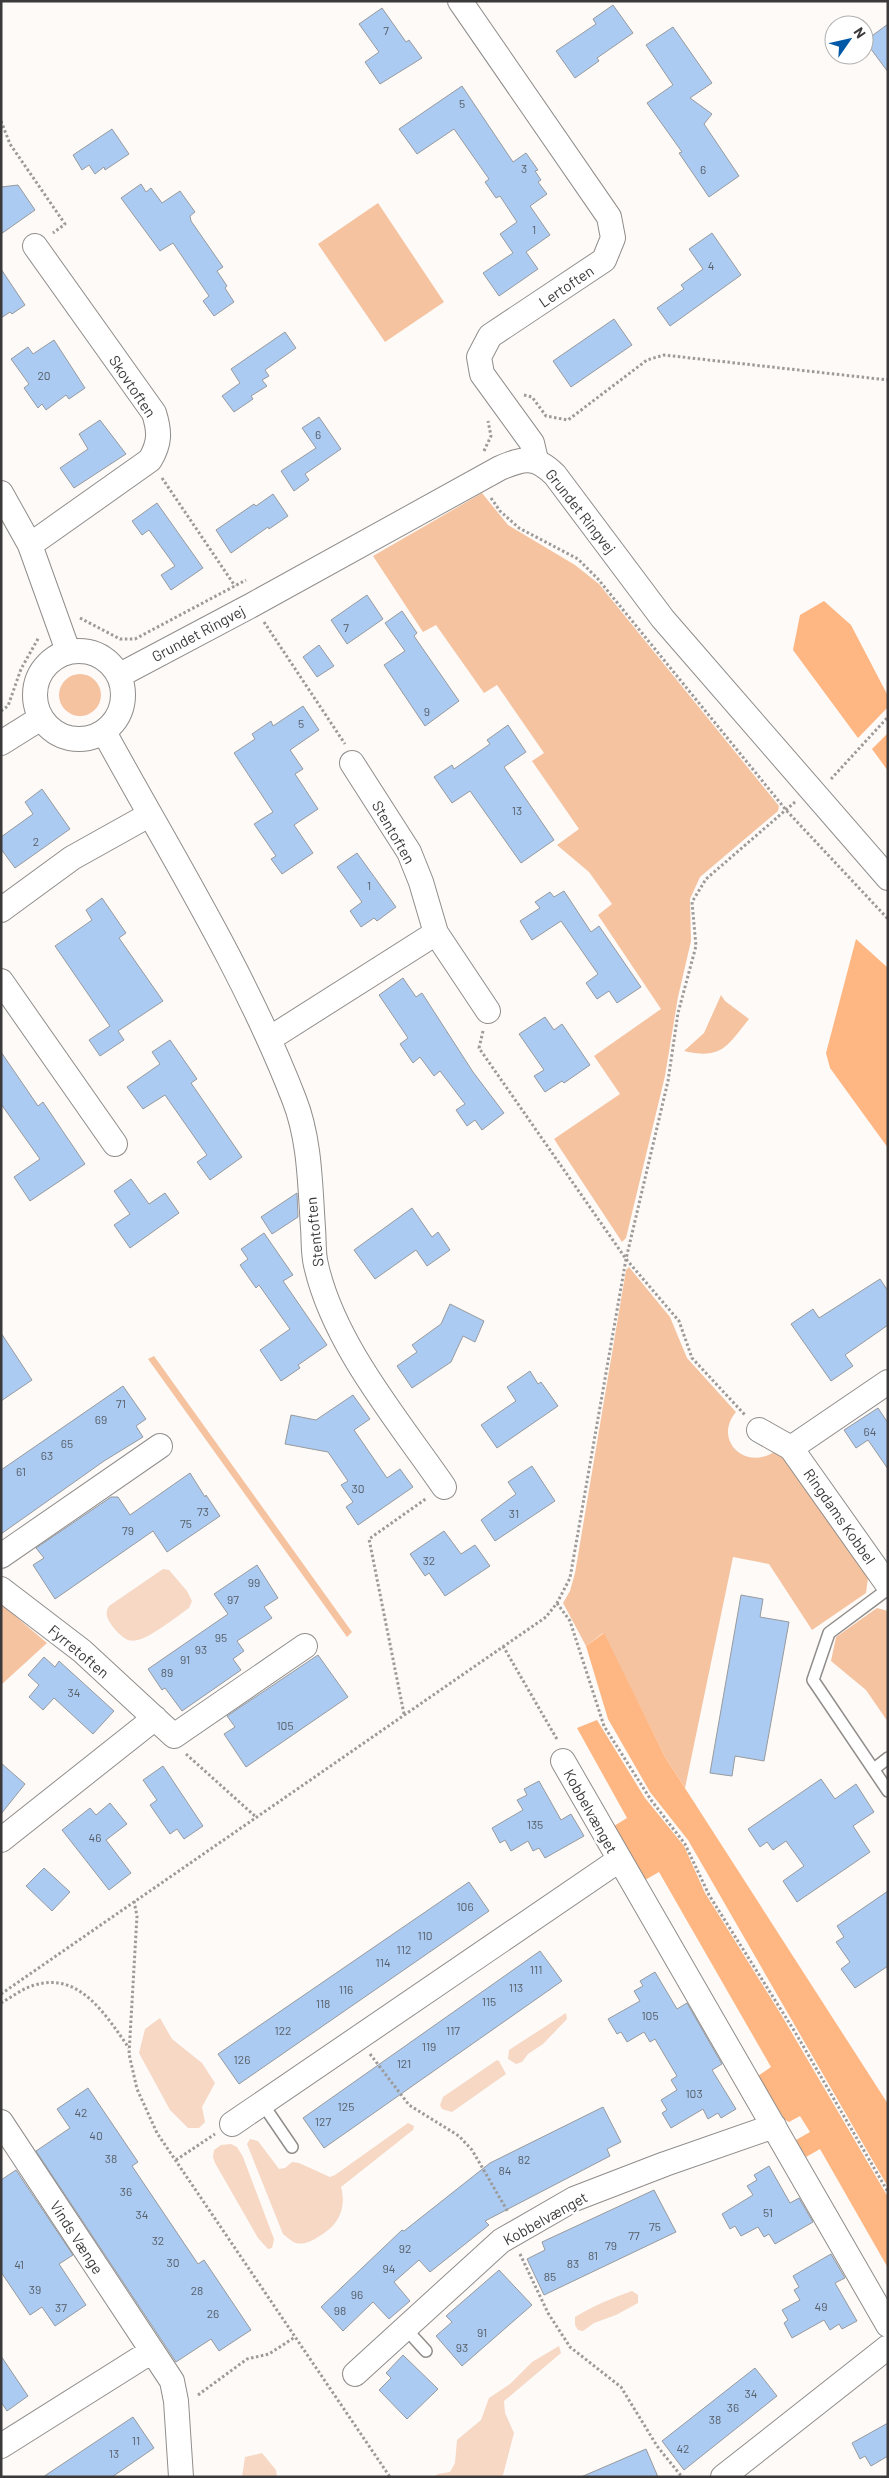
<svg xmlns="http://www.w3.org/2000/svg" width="889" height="2478" font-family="Barlow,sans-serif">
	<rect width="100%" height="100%" fill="#fdfaf8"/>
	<path fill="#f6c3a0" d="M378,203l66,99 -59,40 -67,-98z
		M482,493l26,32 67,40 24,19 180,222 -1,5 -78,66 -10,22 1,42 -13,56 -13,79 -39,162 -4,4 -68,-103 66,-45 -26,-38 67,-47 -63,-94 14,-11 -23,-32 -32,-27 22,-16 -47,-68 12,-8 -47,-68 -13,8 -48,-68 -13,7 -50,-76z
		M59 695a21 21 0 1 1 42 0a21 21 0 1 1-42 0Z
		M721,995l4,6 24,18c-22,27 -27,41 -65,32l20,-18z
		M629,1267l41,50 17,41 49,54c-23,27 8,59 38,40l8,4 86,122 -2,15 -54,37 -43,-66 -36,-7 -48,231 -20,-31 -62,-124 -17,13 -23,-43 7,-12 5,-18 51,-303z
		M154,1356l198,276 -5,5 -199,-278z
		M1,1604l46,39 -46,42z
		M877,1608l11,3v111l-22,-32 -35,-29 5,-24z"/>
	<path fill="#feb682" d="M824,601l27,24 37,71v11l-30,31 -65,-88 7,-35z
		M888,733v38l-16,-22z
		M856,939l32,29v180l-58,-80 -4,-15z
		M604,1633l61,124 223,347v83l-200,-347 -38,-48 -42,-73 -22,-73z
		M597,1720l48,78 39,48 21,47 77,123 106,181v71l-68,-119 -14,8 -10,-17 14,-8 -10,-16 -11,6 -5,-3 -26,-43 13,-9 -112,-195 -14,8 -31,-54 13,-8 -50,-90z"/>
	<path fill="#f6d8c4" d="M163,1569l6,1 18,21 5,10 -3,7c-12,8 -47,38 -61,32 -5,-2 -12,-9 -15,-13 -5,-7 -9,-13 -4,-21z
		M566,2013l1,6 -24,25 -15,10 -6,8 -6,2 -8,-5 1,-9z
		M160,2018l12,21 30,24 13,20 -13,24 3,15 -6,6h-11l-18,-18 -31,-57 6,-24z
		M497,2060l2,1 7,13 -54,38 -10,-3 -2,-4 3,-8z
		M408,2123l6,3 -1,4 -72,57c6,22 -3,39 -23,50 -6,4 -14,8 -22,6 -4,-1 -9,-6 -13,-9l-36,-90 3,-5 8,2 21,28 6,-1 7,-6 7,1 31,14 5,-2z
		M231,2144l6,3 6,10 31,82 -2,9 -4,1 -10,-11 -43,-75 -2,-6 1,-7 7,-5z
		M632,2291l6,4v8l-22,12 -22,8 -11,8 -5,-1 -3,-5v-8c18,-11 37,-19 57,-26z
		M559,2346l2,7 -57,48 1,12 9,20 -11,42 -2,2h-67l4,-3 12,-2 5,-9 2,-23 24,-20 8,-22 21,-14 22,-22z
		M262,2453l14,17 1,7h-35l3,-20z"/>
	<path fill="#abcbf2" stroke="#989a9d" d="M613,5l20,28 -36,25 2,3 -24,17 -19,-27 40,-27 -3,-5z
		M382,8l24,34 3,-2 13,18 -42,26 -15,-22 14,-10 -20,-28z
		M888,24v48l-23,-31z
		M673,27l39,56 -22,15 22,16 -8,10 35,52 -30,21 -30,-44 3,-1 -35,-49 26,-18 -27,-40z
		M462,86l51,76 13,-9 12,17 -3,1 6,9 -3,2 9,12 -17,12 20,29 -24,17 12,17 -39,27 -16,-23 30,-20 -13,-19 17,-12 -17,-26 -4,2 -11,-16 4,-3 -35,-50 -37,25 -18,-25z
		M112,129l17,25 -24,16 -1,-3 -9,7 -6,-9 -7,5 -9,-15z
		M141,184l5,8 5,-4 11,15 18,-12 15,21 -5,4 1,5 32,46 -6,4 10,15 -2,2 9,14 -20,14 -11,-15 6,-5 -36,-53 -13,8 -39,-53z
		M18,185l17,25 -34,24v-47z
		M712,233l29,42 -71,51 -13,-18 27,-19 -3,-4 22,-16 -14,-20z
		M1,269l24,36 -13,9 -2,-2 -9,6z
		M614,319l18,26 -61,42 -18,-26z
		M285,332l11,16 -31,22 4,6 -7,4 5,6 -16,10 2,3 -19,13 -12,-16 18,-13 -9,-14z
		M54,340l31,48 -16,11 -3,-4 -20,15 -4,-6 -4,4 -14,-20 5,-4 -18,-25 17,-12 5,7z
		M319,417l22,32 -36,25 4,6 -15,11 -13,-20 35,-23 -14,-20z
		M100,420l26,34 -52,34 -14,-20 28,-19 -9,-15z
		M273,494l15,22 -19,13 -1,-2 -37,26 -15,-23 38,-26 2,2z
		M157,503l46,65 -32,22 -10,-15 14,-9 -26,-36 -7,5 -10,-14z
		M367,595l16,24 -36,25 -16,-24z
		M402,611l15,22 -3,3 45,65 -34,25 -41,-61 21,-14 -20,-28z
		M319,645l15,21 -17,11 -14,-20z
		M303,706l16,24 -29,20 13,19 -8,5 23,35 -24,16 19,28 -31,21 -11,-15 5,-3 -22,-32 19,-12 -39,-59 21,-14 -3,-5 19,-13 2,5z
		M508,725l18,27 -22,15 50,73 -33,23 -51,-72 -18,12 -18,-26 18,-12 2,4 36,-25 -3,-4z
		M42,789l28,40 -55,39 -14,-19v-12l32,-23 -8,-12z
		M357,853l39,54 -19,14 -3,-3 -13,9 -11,-16 12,-9 -25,-35z
		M564,891l27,41 8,-6 42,61 -24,16 -8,-12 -12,8 -11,-16 12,-9 -37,-53 -29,19 -12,-19 20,-13 -5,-6 15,-10 4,5z
		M102,898l24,35 -7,5 44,63 -45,30 6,9 -24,16 -11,-16 21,-14 -55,-80 37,-26 -6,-10z
		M403,978l13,19 6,-4 51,79 31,41 -22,17 -7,-10 -8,6 -11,-16 9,-6 -25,-33 -6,5 -14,-19 -7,6 -13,-19 8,-6 -29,-43z
		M545,1017l9,13 8,-6 28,41 -26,18 -2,-2 -17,11 -11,-16 10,-6 -25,-36z
		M170,1040l27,39 -6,4 51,74 -32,23 -13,-18 10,-7 -42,-60 -22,14 -16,-22 33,-23 -8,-12z
		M1,1052l37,54 5,-4 42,62 -55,37 -16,-24 26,-18 -39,-55z
		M131,1179l18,25 16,-11 14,20 -49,35 -16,-23 16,-11 -16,-23z
		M297,1193l1,24 -26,17 -11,-17z
		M412,1208l20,29 6,-5 12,18 -23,16 -11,-16 -41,29 -21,-29z
		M264,1233l29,42 -10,6 44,64 -29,20 2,3 -19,13 -21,-31 30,-21 -31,-44 -3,3 -16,-23 8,-6 -7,-10z
		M880,1279l8,12v34l-43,30 8,11 -22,15 -40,-57 22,-15 6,9z
		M450,1304l34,17 -9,21 -12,-6 -12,26 -39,26 -15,-22 20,-14 -5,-7 29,-21z
		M1,1333l31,47 -31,21z
		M530,1371l8,13 3,-2 17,24 -61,42 -16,-23 35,-24 -9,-14z
		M123,1386l23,33 -10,7 7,11 -39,24 -103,73v-64z
		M353,1395l17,24 -16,11 33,48 13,-9 13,18 -55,38 -12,-18 7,-5 -12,-17 7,-4 -20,-29 -43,-8 6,-29 25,5z
		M878,1408l10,15v46l-20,-29 -12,8 -12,-18z
		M532,1466l23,35 -60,40 -14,-21 35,-26 -8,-12z
		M190,1473l15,24 1,-2 14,21 -53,36 -14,-21 -98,68 -22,-34 11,-7 -8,-10 75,-51h7l12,18z
		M444,1531l17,23 14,-9 15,21 -45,30 -16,-23 -4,3 -15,-22z
		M257,1565l21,33 -14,9 8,11 -35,23 7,10 -11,8 8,11 -59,41 -17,-23 -3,2 -14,-21 80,-55 -14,-20z
		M741,1595l22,4 -3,18 29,5 -25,139 -29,-5 -3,20 -22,-3z
		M318,1655l30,42 -102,70 -22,-33 11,-7 -8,-11z
		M44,1657l11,10 4,-6 55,50 -21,23 -39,-36 -11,12 -14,-13 10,-12 -11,-10z
		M1,1763l24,21 -24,30z
		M163,1766l40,60 -19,13 -7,-10 -7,5 -20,-29 7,-5 -14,-20z
		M821,1779l14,20 21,-15 18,28 -21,14 17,26 -73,50 -14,-21 21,-15 -18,-25 -13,9 -6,-8 -7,5 -12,-18z
		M539,1781l22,39 10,-6 13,22 -39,22 -6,-10 -6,3 -5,-10 -17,10 -6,-11 -5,3 -8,-15 31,-18 -6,-10 10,-5 -3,-6z
		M110,1803l17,21 -21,16 25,33 -22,17 -47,-60 28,-22 6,7z
		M44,1868l26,24 -18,19 -26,-25z
		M469,1882l20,29 -250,173 -21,-30z
		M888,1891v75l-33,22 -14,-19 9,-7 -14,-20 8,-5 -7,-11z
		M540,1951l22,30 -238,167 -21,-30z
		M655,1972l22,37 10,-6 35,61 -10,6 24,39 -15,9 -3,-5 -10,6 -5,-10 -32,19 -9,-15 5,-3 -6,-10 16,-10 -6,-10 6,-4 -6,-10 -16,-27 -5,3 -6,-10 -17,10 -6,-10 -4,2 -9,-15 32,-18 -6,-10 9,-5 -3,-5z
		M88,2088l50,74 -6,4 66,98 6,-4 47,70 -32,21 -8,-12 -35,23 -140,-211 34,-23 -13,-19z
		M603,2107l18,35 -14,7 3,7 -125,65 4,4 -59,47 -11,-12 -25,22 16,19 -21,18 -16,-17 -30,29 -22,-24 81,-77 2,1 86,-68z
		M769,2166l21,37 9,-5 14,24 -38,22 -6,-10 -5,3 -6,-10 -17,9 -6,-10 -5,3 -8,-15 31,-19 -6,-9 10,-6 -3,-5z
		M16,2170l57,85 -14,9 27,41 -31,21 -13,-19 -12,8 -29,-43v-92z
		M654,2190l22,42 -132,63 -17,-36 18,-9 -3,-8z
		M831,2254l14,24 -10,5 22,38 -15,8 -3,-5 -9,6 -6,-10 -32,18 -8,-15 4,-3 -6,-10 18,-10 -6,-10 5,-3 -6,-11z
		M499,2270l33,35 -70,61 -26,-30 16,-14 -6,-6z
		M403,2355l35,34 -31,30 -28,-29 12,-12 -5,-5z
		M1,2356l27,40 -21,15 -6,-9z
		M755,2368l22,28 -93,74 -22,-29z
		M133,2417l21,31 -42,29h-69z
		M888,2423v33l-17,10 -6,-10 -5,3 -8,-16z
		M646,2449l12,28h-77z"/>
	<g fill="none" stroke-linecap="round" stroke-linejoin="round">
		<defs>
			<path id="service" d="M888,1589l-59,44 -16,47 75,111
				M874,1769l14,-11
				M262,2103l30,44
				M405,2328l21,23"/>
			<path id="minor" d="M460,1l149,216 4,21 -9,22 -114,76 -11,21 3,17 50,69 4,17
				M1,493l29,52 38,106
				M30,545l120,-85c10,-17 10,-28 4,-47l-119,-167
				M35 695a44 44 0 1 1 88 0a44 44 0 1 1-88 0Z
				M120,675l132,-70 248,-137c24,-10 35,-13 55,7l108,144 225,259
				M104,732c66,121 140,238 190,367 16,40 16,86 19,129 1,12 0,26 3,37 18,80 82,155 128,222
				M1,743l40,-25
				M352,763l57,89 12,30 15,51 52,78
				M1,910l71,-52 77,-43
				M1,981l114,163
				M269,1039l167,-106
				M759,1430l32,18 97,137
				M791,1448l97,-66
				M1,1556l159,-110
				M1,1589l81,62 92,85 131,-90
				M563,1761l325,564
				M1,1840l154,-122
				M1,2122l171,259 4,20 5,76
				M232,2124l387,-264
				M355,2374l146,-133 73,-42 91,-35 109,-38
				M1,2446l151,-95
				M723,2477l165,-130"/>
		</defs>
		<use href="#service" stroke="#908d8b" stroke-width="14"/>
		<use href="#minor" stroke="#908d8b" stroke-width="26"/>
		<path stroke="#9d9b9a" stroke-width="3" stroke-dasharray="2.5 2.5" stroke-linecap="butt" d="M1,121l9,23 55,80 -12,9
			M524,395l8,2 14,19 22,4 79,-60 17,-5 224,25
			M484,451l7,-15 -3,-15
			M162,478l73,108
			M491,498l9,13 19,17 59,31 20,20 188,231 102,109
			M80,618l40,21h15l111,-59
			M264,622l81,122
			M1,711l7,-5 13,-37 18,-32
			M831,779l57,-62
			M483,1031l-4,17 147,211 53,62 13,37 53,57
			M557,1603l13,18 34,105 47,74 34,44 24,51 86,137 93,160
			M503,1646l55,95
			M404,1714l-35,-175 58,-41
			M186,1754l70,63
			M134,1901l3,15 -8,138 8,35 20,44 233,344
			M1,1994l545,-377 11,-14 13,-25 56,-319 42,-178 10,-68 18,-67 -4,-44 14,-23 89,-77
			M1,2003c11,-6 22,-15 34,-18 45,-14 72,32 94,63
			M370,2054l39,51 50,31 13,14 36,62
			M176,2160l39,-26
			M520,2254l28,59 22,34 51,40 36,59 25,31
			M198,2395l49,-36 22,-5 26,-17"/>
		<use href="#service" stroke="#fff" stroke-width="11"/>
		<use href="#minor" stroke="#fff" stroke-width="24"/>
	</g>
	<g text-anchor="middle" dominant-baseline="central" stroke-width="5" stroke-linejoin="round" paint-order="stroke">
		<g font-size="12" fill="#575e67">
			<text x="386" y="30">7</text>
			<text x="462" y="103">5</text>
			<text x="524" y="168">3</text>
			<text x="703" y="169">6</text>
			<text x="534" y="229">1</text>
			<text x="711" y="265">4</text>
			<text x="44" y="375">20</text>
			<text x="318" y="434">6</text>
			<text x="346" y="627">7</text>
			<text x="427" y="711">9</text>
			<text x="301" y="723">5</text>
			<text x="517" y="810">13</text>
			<text x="36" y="841">2</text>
			<text x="369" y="885">1</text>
			<text x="121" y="1403">71</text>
			<text x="101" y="1419">69</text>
			<text x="870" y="1431">64</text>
			<text x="67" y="1443">65</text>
			<text x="47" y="1455">63</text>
			<text x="21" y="1471">61</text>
			<text x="358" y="1488">30</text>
			<text x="203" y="1511">73</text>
			<text x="514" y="1513">31</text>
			<text x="186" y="1523">75</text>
			<text x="128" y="1530">79</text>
			<text x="429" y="1560">32</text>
			<text x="254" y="1582">99</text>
			<text x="233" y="1599">97</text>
			<text x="221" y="1637">95</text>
			<text x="201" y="1649">93</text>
			<text x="185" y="1659">91</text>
			<text x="167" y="1672">89</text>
			<text x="74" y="1692">34</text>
			<text x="285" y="1725">105</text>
			<text x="535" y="1824">135</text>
			<text x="95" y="1837">46</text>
			<text x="465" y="1906">106</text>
			<text x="425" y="1935">110</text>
			<text x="404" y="1949">112</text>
			<text x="383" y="1962">114</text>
			<text x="536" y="1969">111</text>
			<text x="516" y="1987">113</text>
			<text x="346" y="1989">116</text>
			<text x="489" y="2001">115</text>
			<text x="323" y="2003">118</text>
			<text x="650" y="2015">105</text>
			<text x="283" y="2030">122</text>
			<text x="453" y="2030">117</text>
			<text x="429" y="2046">119</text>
			<text x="242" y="2059">126</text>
			<text x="404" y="2063">121</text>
			<text x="694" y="2093">103</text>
			<text x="346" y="2106">125</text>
			<text x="81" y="2112">42</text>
			<text x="323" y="2121">127</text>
			<text x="96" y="2135">40</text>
			<text x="111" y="2158">38</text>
			<text x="524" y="2159">82</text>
			<text x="505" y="2170">84</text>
			<text x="126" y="2191">36</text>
			<text x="768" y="2212">51</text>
			<text x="142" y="2214">34</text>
			<text x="655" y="2226">75</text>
			<text x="634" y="2235">77</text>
			<text x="158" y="2240">32</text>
			<text x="611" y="2245">79</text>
			<text x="405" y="2248">92</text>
			<text x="593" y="2255">81</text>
			<text x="173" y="2262">30</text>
			<text x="573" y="2263">83</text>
			<text x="19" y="2264">41</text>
			<text x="389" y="2268">94</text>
			<text x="550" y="2276">85</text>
			<text x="35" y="2289">39</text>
			<text x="197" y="2290">28</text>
			<text x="357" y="2294">96</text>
			<text x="821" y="2306">49</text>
			<text x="61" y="2307">37</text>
			<text x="340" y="2310">98</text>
			<text x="213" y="2313">26</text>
			<text x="482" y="2332">91</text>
			<text x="462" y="2347">93</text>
			<text x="751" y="2393">34</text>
			<text x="733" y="2407">36</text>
			<text x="715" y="2419">38</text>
			<text x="136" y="2440">11</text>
			<text x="683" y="2448">42</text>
			<text x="114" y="2453">13</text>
		</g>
		<g font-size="15" fill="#3b3939" stroke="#fff">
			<text transform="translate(566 286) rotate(-34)">Lertoften</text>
			<text transform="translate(133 386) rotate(56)">Skovtoften</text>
			<text transform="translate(581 511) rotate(52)">Grundet Ringvej</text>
			<text transform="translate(198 633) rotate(-28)">Grundet Ringvej</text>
			<text transform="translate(394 832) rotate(60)">Stentoften</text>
			<text transform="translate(314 1232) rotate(-96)">Stentoften</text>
			<text transform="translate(840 1516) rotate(55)">Ringdams Kobbel</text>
			<text transform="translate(79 1651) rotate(40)">Fyrretoften</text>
			<text transform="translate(591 1811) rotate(61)">Kobbelvænget</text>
			<text transform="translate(545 2218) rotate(-29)">Kobbelvænget</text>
			<text transform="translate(77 2237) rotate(57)">Vinds Vænge</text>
		</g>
	</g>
	<rect width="889" height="2478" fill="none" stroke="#3b3939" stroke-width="5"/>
	<g transform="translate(849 40) rotate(56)"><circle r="24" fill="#ffffff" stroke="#b1b0b0"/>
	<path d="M0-4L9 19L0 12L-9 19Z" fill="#0059a6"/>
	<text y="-8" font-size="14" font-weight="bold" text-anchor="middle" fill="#3b3939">N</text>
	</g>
</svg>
